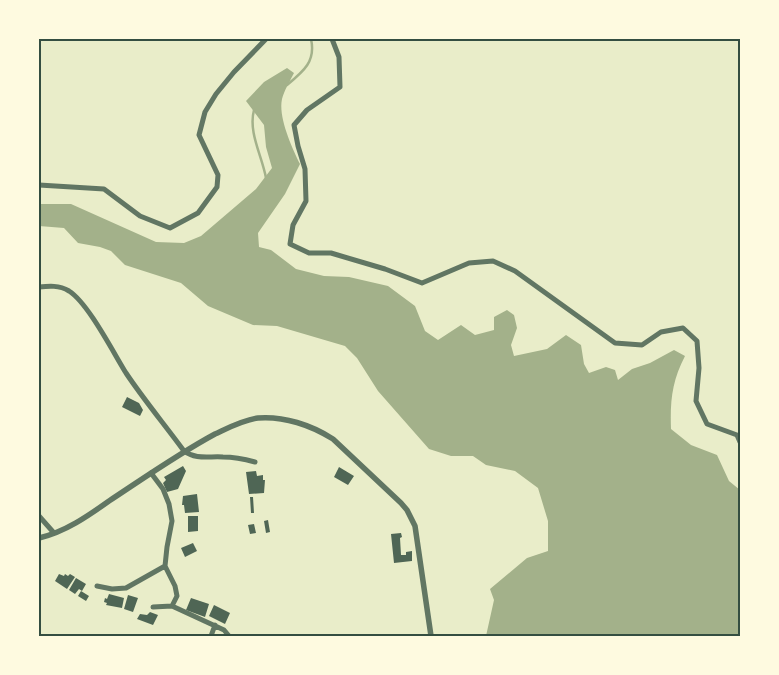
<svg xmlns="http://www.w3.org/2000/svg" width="779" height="675" font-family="'Source Sans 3',sans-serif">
	<rect width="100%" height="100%" fill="#e9edc9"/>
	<path fill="#a3b18a" d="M287,68l7,5c-4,8 -10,18 -12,26 -4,18 10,49 18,65l-15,30 -27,39 1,14 12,3 25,19 28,7 25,1 39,9 27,20 10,25 13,9 23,-15 14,10 19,-5v-13l13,-7 7,5 3,13 -6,17 3,11 33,-7 19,-14 15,10 3,19 5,9 17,-6 9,3 3,10 14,-11 18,-6 24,-13 11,6c-13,25 -15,45 -14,73l20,16 26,10 12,26 11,9v146h-254l8,-36 -4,-11 37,-31 21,-7v-30l-10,-33 -23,-17 -29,-6 -13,-9h-22l-22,-7 -51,-58 -21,-33 -12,-12 -68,-20 -24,-1 -45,-19 -27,-23 -56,-18 -14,-14 -11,-4 -22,-4 -14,-15 -25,-2v-22h32l85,38 28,1 17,-7 55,-47 16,-21 -6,-21 -2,-22 -18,-24 18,-19z"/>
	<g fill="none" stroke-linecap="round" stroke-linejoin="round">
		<path stroke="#a3b18a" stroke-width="2.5" d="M287,85c17,-14 29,-24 24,-46
			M254,110c-6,22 8,46 12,68"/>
	</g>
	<path fill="#4f6655" d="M127,397l12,6 4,7 -3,6 -18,-9z
		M183,466l3,5 -8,18 -11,3 -4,-9 3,-3 -2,-3z
		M339,467l15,9 -6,9 -14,-8z
		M256,471l1,5 6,-1v5h2l-1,13 -15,1 -3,-22z
		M197,494l2,18 -14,1 -1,-8h-2l1,-9z
		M250,497h3l1,16h-3z
		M188,516h10v15l-10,1z
		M268,520l2,12 -4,1 -2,-12z
		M254,524l2,9 -6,1 -2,-9z
		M401,533l1,4 -2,1 1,17h5v-3l6,-1v10l-18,2 -3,-29z
		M193,543l4,8 -12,6 -4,-9z
		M59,574l5,2 1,-2 3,2 2,-2 5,3 -8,12 -12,-8z
		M76,578l10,6 -4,7 -3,-2 -4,5 -6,-4z
		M81,591l8,5 -3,5 -8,-5z
		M109,594l15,4 -2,10 -16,-3 1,-2 -3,-1 1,-4 2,1z
		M128,595l10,3 -5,14 -9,-3z
		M191,598l18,6 -4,13 -19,-7z
		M214,605l16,8 -5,11 -16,-8z
		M150,612l8,3 -5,10 -16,-6 3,-5 7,1z"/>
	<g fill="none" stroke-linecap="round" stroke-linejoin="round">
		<path stroke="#617663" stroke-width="5" d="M332,39l7,18 1,30 -33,23 -13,15 4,21 7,23 1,32 -13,24 -3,19 19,9h22l54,16 37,14 47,-20 24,-2 22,10 100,72 27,2 19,-13 22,-4 14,13 2,27 -3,33 11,23 30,11 3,7
			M39,185l65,4 36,27 30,12 28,-15 19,-26 1,-12 -19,-40 6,-23 11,-18 18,-22 32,-33
			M39,287c10,-1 20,-2 30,4 19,12 44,61 57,82 18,27 39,52 58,78 12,9 25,5 39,6 11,0 21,2 32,5
			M39,516l15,17
			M97,586l15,3 14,-1 39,-22 2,-19 5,-26 -3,-17 -6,-15 -12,-16
			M172,606l52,24 5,6
			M153,607l19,-1 5,-10 -2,-10 -10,-20
			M211,636l4,-11"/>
		<path stroke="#617663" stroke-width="5.5" d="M39,538c26,-6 49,-22 70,-37 35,-23 69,-47 106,-67 13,-6 28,-14 43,-16 26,-2 53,7 75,21l68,64 6,7 8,16 16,110"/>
	</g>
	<rect width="779" height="675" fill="none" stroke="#fefae0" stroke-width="80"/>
	<rect x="40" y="40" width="699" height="595" fill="none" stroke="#344e41" stroke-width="2"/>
</svg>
